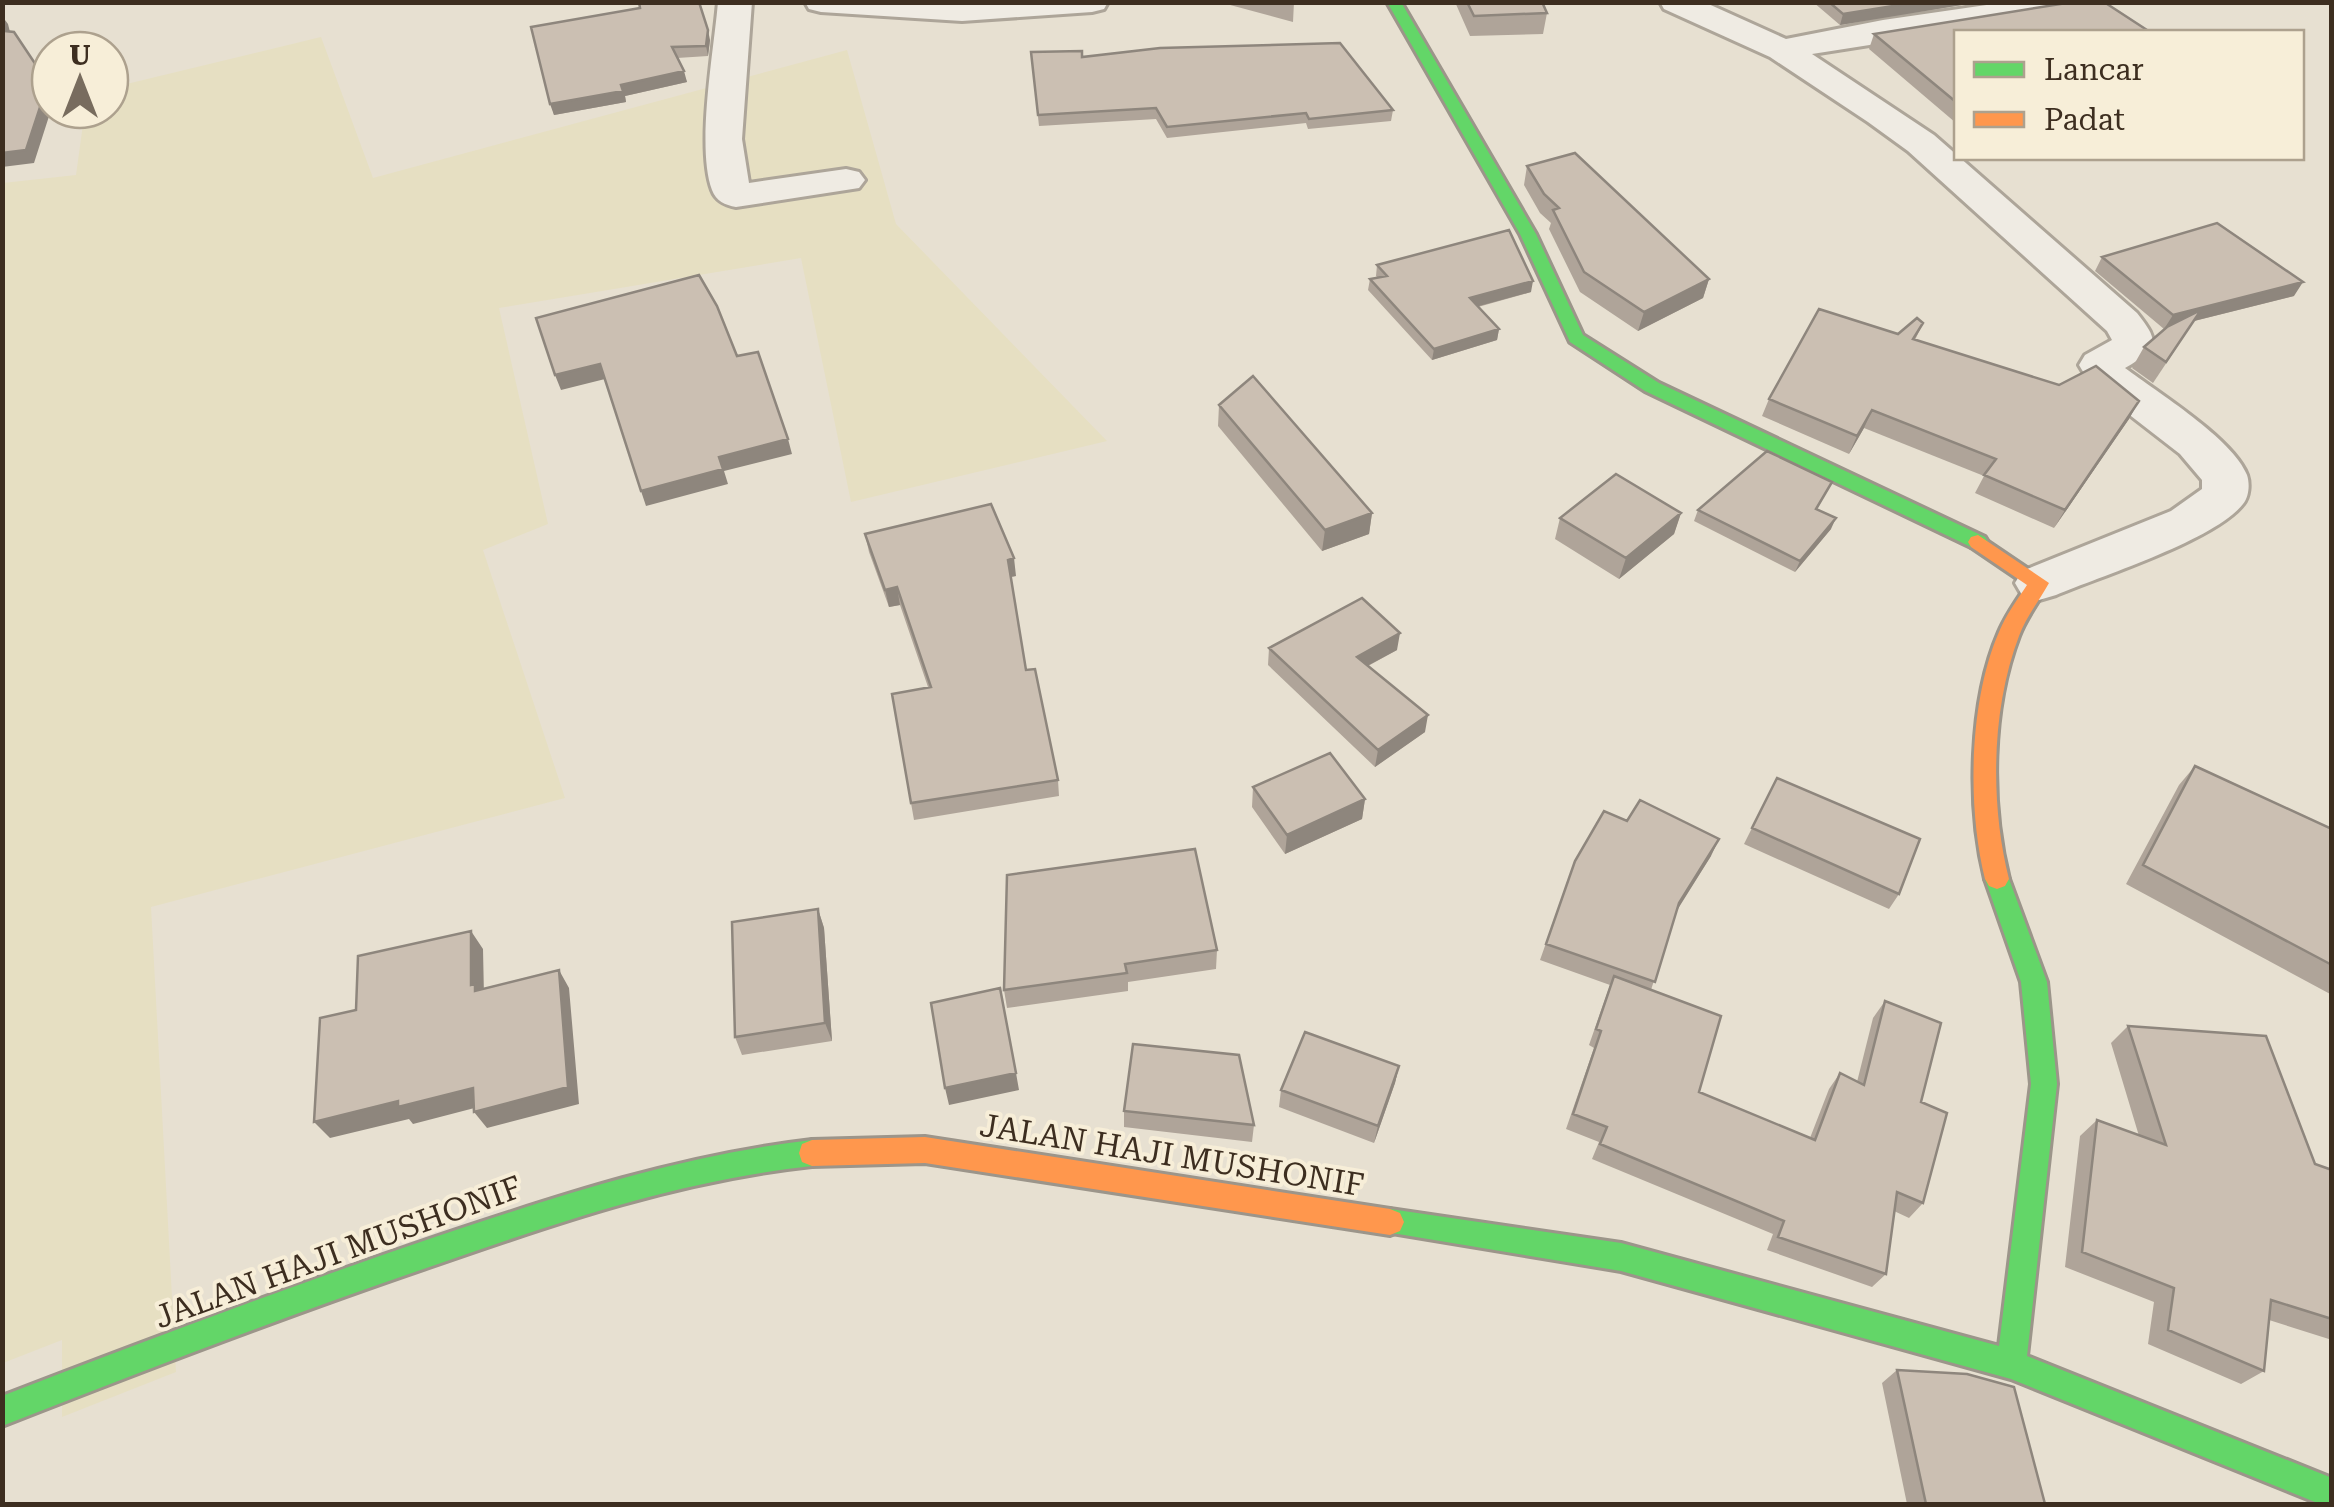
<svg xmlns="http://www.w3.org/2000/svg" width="2334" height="1507" font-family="'Roboto Serif',serif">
	<rect width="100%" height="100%" fill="#e7e0d1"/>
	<path fill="#e6dfc2" d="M321,37l52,141 474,-128 49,174 211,217 -256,61 -50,-244 -302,50 49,216 -65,26 82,248 -414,109 25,465 -114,45v-77l-59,23v-1180l73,-8 9,-65h25v-22z"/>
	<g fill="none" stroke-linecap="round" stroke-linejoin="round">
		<defs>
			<path id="street" d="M718,2h34l-10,137 7,44 97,-14 13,3 6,8 -6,8 -123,19c-11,-2 -20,-6 -24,-17 -16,-43 2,-140 6,-188z
				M805,2h303l-4,7 -12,3 -130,9 -141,-9 -12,-3z
				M1660,2h44l82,37 97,-19 124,-18h90l-4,7 -12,3 -269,42 122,81 203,178c24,30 21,36 -12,55 32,24 108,71 122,107 3,9 2,22 -4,29 -28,36 -142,72 -187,91l-17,5 -17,-5 -7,-12 7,-12 149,-60 31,-22v-9l-22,-26 -89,-69 -12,-20 6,-10 27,-15 -5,-9 -199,-180 -40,-29 -98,-65 -106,-48z"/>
			<path id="fast" d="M1387,2h14l135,232 47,101 76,48 326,154 3,5 -3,5h-14l-326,-156 -75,-49 -50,-108z
				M1997,869l8,3 4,7 38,103 10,102 -30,272 305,122v26h-12l-309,-125 -390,-108 -241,-40 -4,-9 4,-9 10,-4 231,34 378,103 32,-262 -10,-102 -36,-103 4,-7z
				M812,1140l10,4 3,9 -3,9 -10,4c-130,14 -251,55 -374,98 -147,50 -291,105 -436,162v-30c145,-56 289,-110 436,-160 123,-41 244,-81 374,-96z"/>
			<path id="slow" d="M1978,535l71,48c-10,18 -23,34 -30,53 -28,73 -29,168 -10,243l-4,7 -8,3 -8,-3 -4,-7c-18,-72 -16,-178 14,-247 7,-17 18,-32 28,-47l-56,-38 -3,-5 3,-5z
				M925,1137l465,72 10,4 4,9 -4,9 -10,4 -465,-72 -113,3 -10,-4 -3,-9 3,-9 10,-4z"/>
		</defs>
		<use href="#street" stroke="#ada599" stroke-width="6"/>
		<use href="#fast" stroke="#9c958a" stroke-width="6"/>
		<use href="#slow" stroke="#9c958a" stroke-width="6"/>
		<use href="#street" fill="#efebe3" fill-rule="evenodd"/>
		<use href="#fast" fill="#63d668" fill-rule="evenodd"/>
		<use href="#slow" fill="#ff974d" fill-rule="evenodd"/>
	</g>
	<path fill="#afa499" d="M1219,2h75l-1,20z
		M1455,2h87l5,11 -4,21 -73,2z
		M1813,2h167l-140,23z
		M531,27l179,13 -2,16 -31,2 10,24 -62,14 1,6 -72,13z
		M1956,32v91l-87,-74 5,-15z
		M1031,52l51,5 311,53 -2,11 -83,8 -2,-6 -139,15 -11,-19 -117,7z
		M1527,166l182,113 -6,19 -65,33 -58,-39 -31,-63 2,-6 -11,-10 -16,-28z
		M2102,257l192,39 -100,25 -41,62 -21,-15 12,-21 22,-18h-2l-69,-58z
		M1377,265l154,27 -53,15 21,22 -2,11 -65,20 -64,-70 2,-11 7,-2 -1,-1z
		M1923,323l-8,17 214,79 -75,109 -79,-35 9,-17 -120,-48 -15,26 -87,-38 7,-17z
		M1219,405l153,108 -3,21 -47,17 -104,-125z
		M1832,482l-15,27 14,20 -36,43 -101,-51 4,-11z
		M1681,513l-7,21 -55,45 -64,-40 5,-21z
		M865,534l151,42 -5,1 15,93 32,110 1,16 -145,24 -3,-17 17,-116 -28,-82 -11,2 -20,-55z
		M1269,648l128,2 -29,16 57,66 -50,35 -107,-102z
		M2195,766l137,63v166l-206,-111 53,-99z
		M1777,778l122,116 -10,15 -145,-65z
		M1253,787l112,12 -3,20 -77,35 -33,-47z
		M1711,856l-35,55 -25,79 48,102 111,46 19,-49 11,-16 17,9 16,-64 12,-17 36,101 2,101 -14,15 -15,-7 -8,63 -14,13 -105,-37 6,-16 -181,-75 7,-17 -33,-13 28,-81 -5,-3 21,-60 -70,-25 35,-99z
		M1007,875l210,75 -1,19 -88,13v9l-121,17 -3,-18z
		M818,909l6,19 8,113 -90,14 -7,-18z
		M2128,1026l187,138 17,6v170l-63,-20 -5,51 -23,13 -93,-40 6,-42 -89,-35 15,-131 17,-16 42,16 -28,-93z
		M1399,1066l-4,17 -21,60 -95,-36 2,-17z
		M1124,1111l130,14 -2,17 -128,-15z
		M1897,1370l148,134h-138l-25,-121z"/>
	<path fill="#8e867d" d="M1918,2h62l-140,23 3,-11z
		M2,16l6,8 5,20 -8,-13z
		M708,30l2,10 -2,16 -2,-10z
		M684,71l3,11 -62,14 1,6 -72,13 -4,-11 71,-19z
		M48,83l2,3v24h1l-17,53 -32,4v-14z
		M1709,279l-6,19 -65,33 6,-19z
		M1533,281l-2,11 -63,17 2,-11z
		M2303,282l-9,14 -100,25 -41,62 40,-61 -29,7 9,-14z
		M1499,329l-2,11 -65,20 2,-11z
		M600,364l5,15 -44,11 -6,-15z
		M2139,401l-10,18 -75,109 11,-18z
		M1872,410l-8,18 -15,26 8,-18z
		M788,439l4,15 -68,17 4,13 -82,22 -5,-15 78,-34z
		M1372,513l-3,21 -47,17 3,-21z
		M1681,513l-7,21 -55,45 7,-21z
		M1836,518l-5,11 -36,43 5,-11z
		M1014,558l2,18 -6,1 -2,-17z
		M897,587l3,18 -11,2 -4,-17z
		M1400,633l-3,17 -43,23 3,-16z
		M1428,715l-3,17 -50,35 3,-17z
		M1365,799l-3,20 -77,35 2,-19z
		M1719,839l-8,17 -40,64 8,-17z
		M818,909l6,19 8,113 -7,-18z
		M471,931l12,18 1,48 3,5 -16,-17z
		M559,970l10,18 10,116 -92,24 -13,-16z
		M1399,1066l-4,17 -21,60 4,-17z
		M1016,1073l3,17 -70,15 -4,-17z
		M473,1088l13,17 -73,19 -4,-5 -79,19 -16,-16 84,-21z"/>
	<path fill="#cbbfb2" stroke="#8e867d" stroke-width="2.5" d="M639,2h60l9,28 -2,16 -34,1 12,24 -63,14 2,6 -73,13 -19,-77 109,-19z
		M1467,2h75l5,11 -73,3z
		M1829,2h89l-75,12z
		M2073,2h31l46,30h-194v70l-82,-68z
		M2,20l3,11 9,1 34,51 -22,67 -24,3z
		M1340,43l53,67 -84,9 -3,-6 -139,14 -11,-19 -118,7 -7,-63 51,-1v6l78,-9z
		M1575,153l134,126 -65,33 -60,-40 -31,-62 6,-2 -15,-14 -17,-28z
		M2217,223l86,59 -130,33 -71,-58z
		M1509,230l24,51 -63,17 29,31 -65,20 -64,-70 17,-3 -10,-11z
		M699,275l18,31 20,50 21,-4 30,87 -69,18 4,12 -82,22 -41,-127 -45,11 -19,-57z
		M1819,309l79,25 19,-16 6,5 -10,16 146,46 37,-19 43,35 -74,109 -81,-35 12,-16 -124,-49 -15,26 -88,-37z
		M2201,310l-35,52 -22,-15 23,-20z
		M1253,376l119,137 -47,17 -106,-125z
		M1767,451l65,31 -16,27 20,9 -36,43 -102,-51z
		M1616,474l65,39 -55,45 -66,-40z
		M991,504l23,54 -6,2 18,110 9,-1 23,111 -147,23 -19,-109 39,-7 -34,-100 -12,3 -20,-56z
		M1362,598l38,35 -43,24 71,58 -50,35 -109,-102z
		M1330,753l35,46 -78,36 -34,-48z
		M2195,766l137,63v136l-189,-100z
		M1777,778l143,61 -21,55 -147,-66z
		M1640,800l79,39 -40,64 -24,79 -109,-38 29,-83 29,-50 23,10z
		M1195,849l22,101 -92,14 2,9 -123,17 3,-115z
		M818,909l7,114 -90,14 -3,-115z
		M471,931v54l4,-1v7l84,-21 9,117 -94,25 -1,-24 -75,19v-6l-84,21 6,-104 36,-8 2,-54z
		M1614,976l107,40 -22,76 116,48 25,-67 24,12 21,-84 56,22 -20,79 26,11 -24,90 -26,-11 -11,82 -108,-37 6,-16 -184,-77 7,-17 -34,-13 28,-83 -5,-2z
		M1000,988l16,85 -71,15 -14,-85z
		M2128,1026l138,10 49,128 17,6v149l-61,-19 -7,71 -96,-41 6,-42 -92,-36 15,-132 69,25z
		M1305,1032l94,34 -21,60 -97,-36z
		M1133,1044l106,11 15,70 -130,-14z
		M1897,1370l70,4 47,13 31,117h-119z"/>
	<g text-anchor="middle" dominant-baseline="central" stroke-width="8" stroke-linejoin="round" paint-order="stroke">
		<g font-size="32" fill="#3d2e20" stroke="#f7eed8">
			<text transform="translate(1172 1155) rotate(9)">JALAN HAJI MUSHONIF</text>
			<text transform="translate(338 1252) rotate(-20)">JALAN HAJI MUSHONIF</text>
		</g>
	</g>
	<rect width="2334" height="1507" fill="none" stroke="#3d2e20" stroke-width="10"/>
	<rect x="1954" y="30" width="350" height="130" fill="#f7eed8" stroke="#ada18e" stroke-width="2.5"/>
	<rect x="1974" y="62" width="50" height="15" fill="#63d668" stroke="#ada18e" stroke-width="2.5"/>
	<text x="2044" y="80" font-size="30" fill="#3d2e20">Lancar</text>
	<rect x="1974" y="112" width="50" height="15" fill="#ff974d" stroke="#ada18e" stroke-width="2.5"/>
	<text x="2044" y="130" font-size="30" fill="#3d2e20">Padat</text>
	<g transform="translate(80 80)"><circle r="48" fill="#f7eed8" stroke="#ada18e" stroke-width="2.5"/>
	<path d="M0-8L18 38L0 25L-18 38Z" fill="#786c5e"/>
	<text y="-15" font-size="28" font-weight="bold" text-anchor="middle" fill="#3d2e20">U</text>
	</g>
</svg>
